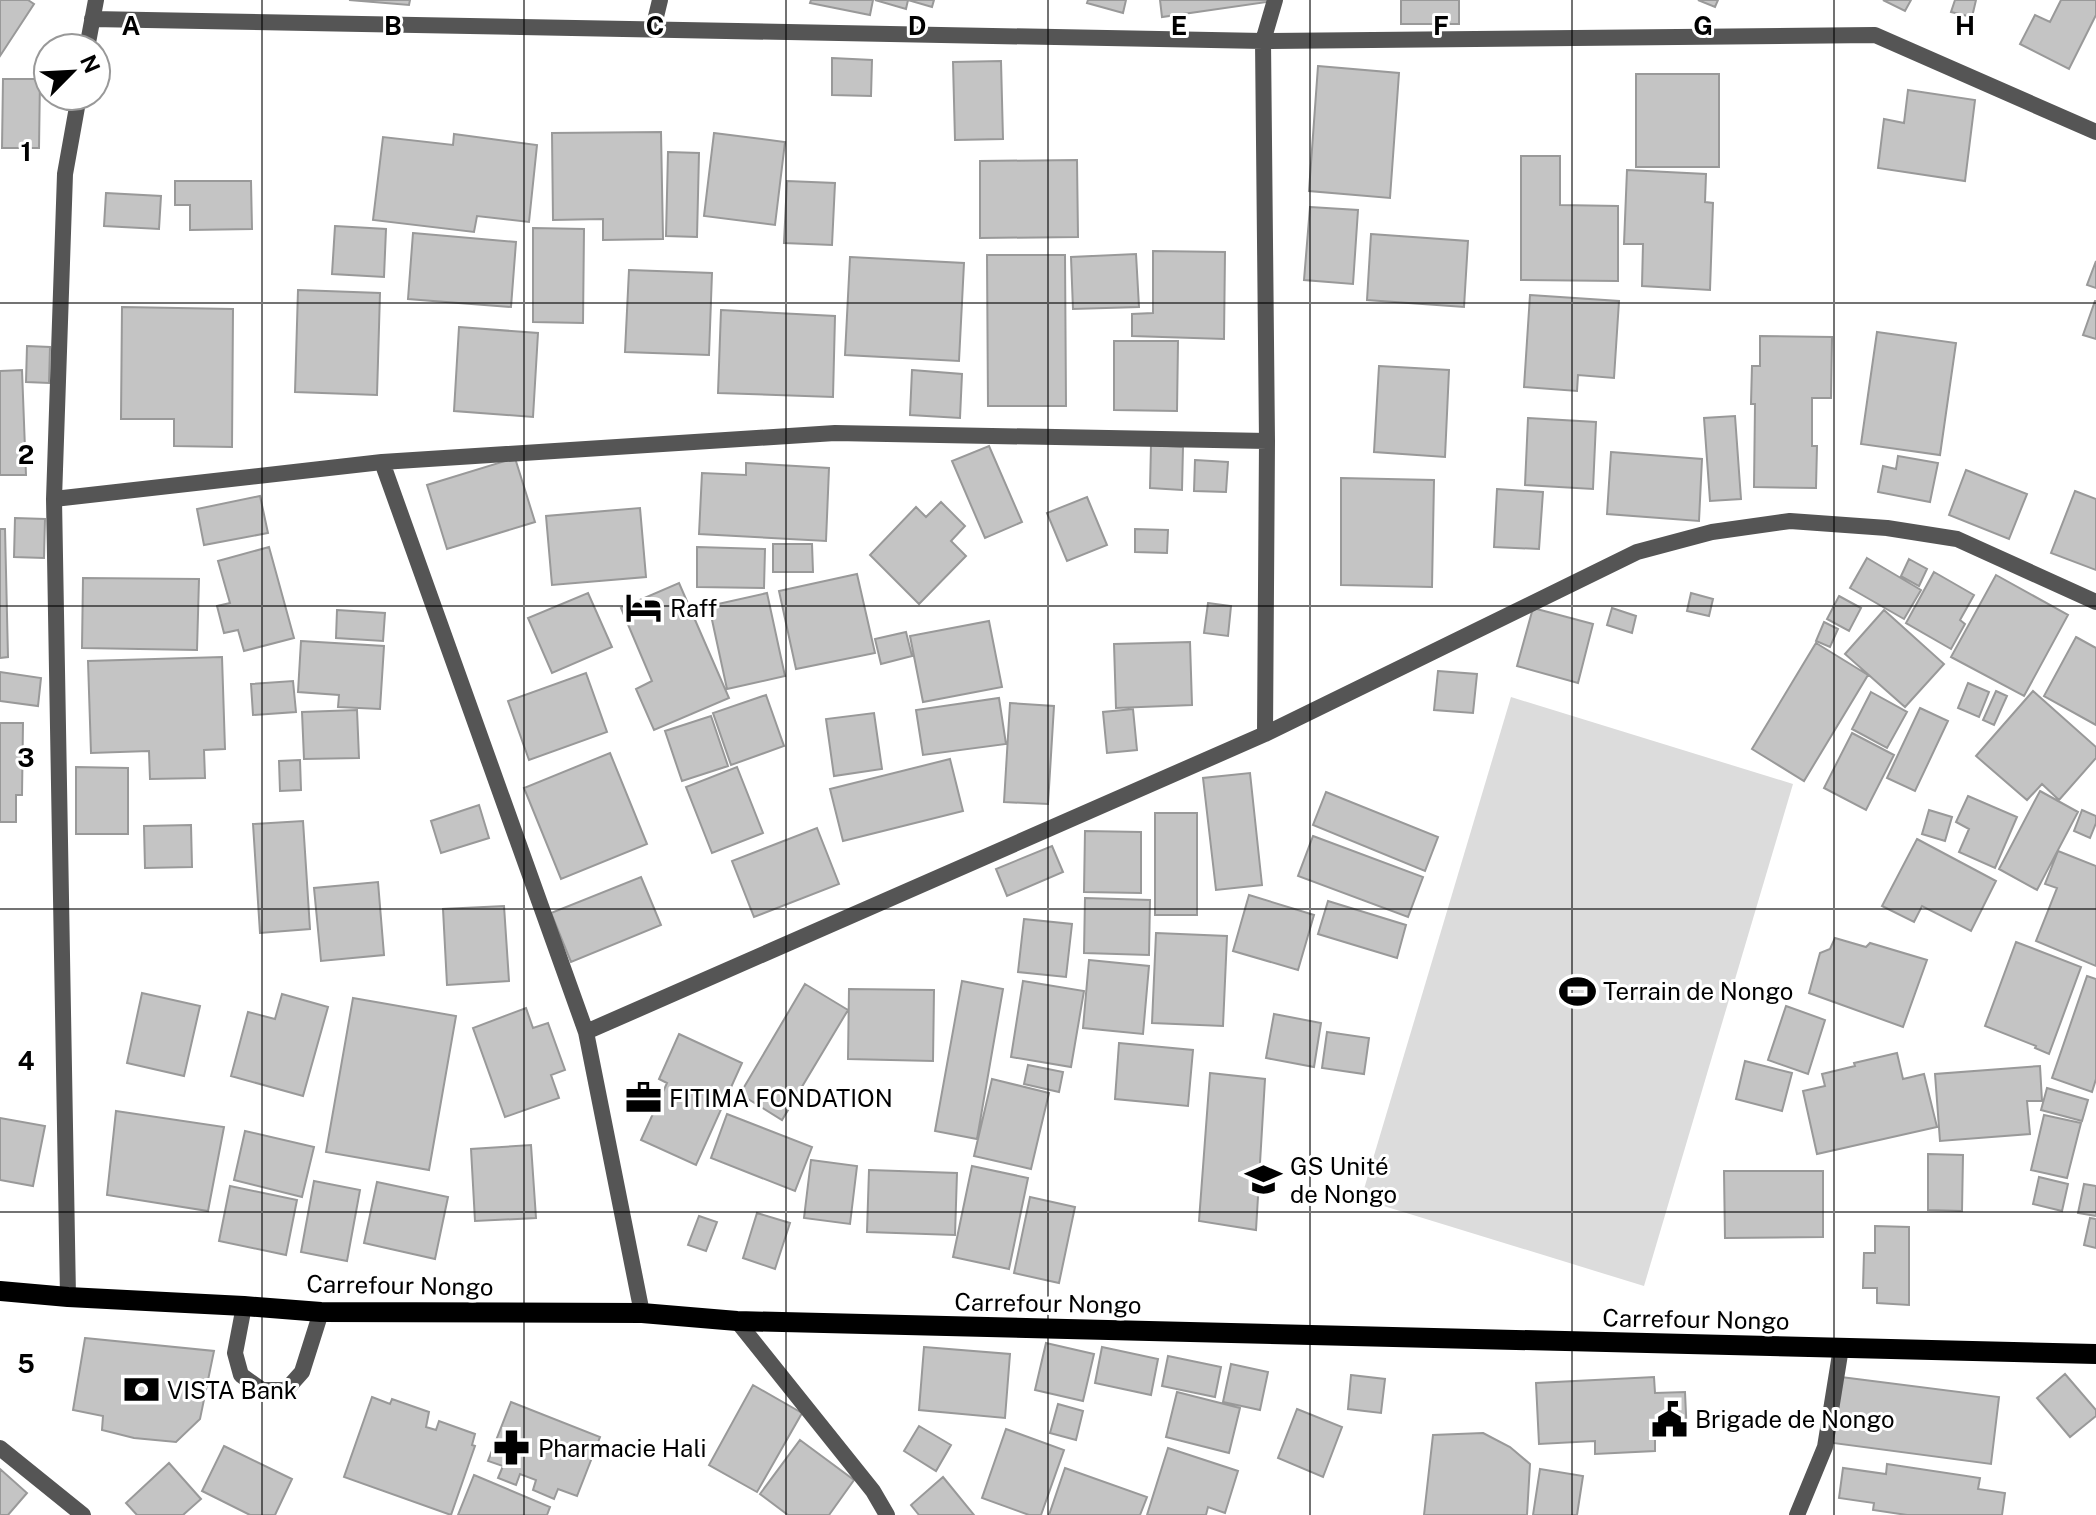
<svg xmlns="http://www.w3.org/2000/svg" width="2096" height="1515" font-family="'Public Sans',sans-serif">
	<rect width="100%" height="100%" fill="#fff"/>
	<path fill="#dcdcdc" d="M1511,697l282,87 -149,502 -283,-87z"/>
	<path fill="#c4c4c4" stroke="#999" stroke-width="2" d="M0,0h28l6,4 -34,52z
		M349,0h61l-1,5z
		M811,0h62l-3,15 -60,-12z
		M875,0h59l-2,7 -24,-7 -2,9z
		M1088,0h38l-3,13 -36,-10z
		M1160,0h107v2l-105,15z
		M1401,0h58v24h-58z
		M1698,0h20l-3,7z
		M1883,0h28l-6,11z
		M1955,0h21l-4,17 -21,-5z
		M2061,0h35v15l-27,54 -49,-25 15,-29 15,7z
		M832,58l40,2 -1,36 -39,-1z
		M1001,61l2,78 -48,1 -2,-78z
		M1318,66l81,7 -9,125 -81,-7z
		M1636,74h83v93h-83z
		M3,79h37l-1,69h-37z
		M1908,90l67,10 -10,81 -87,-13 6,-49 20,4z
		M661,132l2,107 -60,1v-21l-50,1 -1,-87z
		M714,133l71,9 -10,83 -71,-9z
		M454,134l83,11 -8,77 -52,-6 -3,16 -101,-12 10,-83 70,8z
		M668,152l31,1 -2,84 -31,-1z
		M1521,156h39v49l58,1v75l-97,-1z
		M1077,160l1,77 -98,1v-77z
		M1627,170l79,4 -1,28 8,1 -3,87 -68,-4 1,-42h-19z
		M175,181h76l1,48 -62,1v-25h-15z
		M787,181l48,2 -3,62 -48,-2z
		M106,193l55,3 -2,33 -55,-3z
		M1310,207l48,3 -5,74 -49,-4z
		M335,226l51,3 -2,48 -52,-3z
		M533,228l51,1 -1,94 -50,-1z
		M413,233l103,9 -5,65 -103,-8z
		M1371,234l97,7 -4,66 -97,-7z
		M1153,251l72,1 -1,87 -92,-3v-22l21,-1z
		M1136,254l3,53 -66,2 -2,-52z
		M987,255h78l1,151h-78z
		M850,257l114,6 -5,98 -114,-6z
		M2096,261v27l-9,-3z
		M629,270l83,3 -3,82 -84,-3z
		M298,290l82,3 -3,102 -82,-3z
		M1530,295l89,6 -5,77 -36,-3 -1,16 -53,-4z
		M2095,301h1v38l-13,-4z
		M122,307l111,2 -1,138 -58,-1v-27h-53z
		M721,310l114,6 -2,81 -115,-4z
		M459,327l79,6 -5,84 -79,-6z
		M1877,332l79,11 -16,112 -79,-11z
		M1760,336l72,1 -1,61h-19v48h5l-1,42 -62,-1 1,-83h-4l1,-38h8z
		M1114,341h64l-1,70 -63,-1z
		M27,346l23,1 -1,36 -23,-1z
		M1379,366l70,4 -4,87 -71,-5z
		M22,370l4,105h-26v-104z
		M912,370l50,4 -2,44 -50,-3z
		M1735,416l6,83 -31,2 -6,-83z
		M1528,418l68,4 -3,67 -68,-4z
		M1151,445l32,2 -1,43 -32,-2z
		M989,446l33,76 -37,16 -33,-77z
		M1611,452l91,7 -3,62 -92,-7z
		M1898,456l40,7 -8,39 -52,-10 5,-26 13,3z
		M515,458l20,64 -88,27 -20,-64z
		M1195,460l33,2 -2,30 -32,-1z
		M746,463l83,5 -3,73 -127,-7 3,-61 44,2z
		M1966,470l61,24 -18,45 -60,-24z
		M1341,478l93,2 -2,107 -91,-2z
		M1497,489l46,3 -4,57 -45,-2z
		M2075,491l21,8v71l-45,-17z
		M260,496l8,37 -64,12 -7,-36z
		M1087,497l20,48 -40,16 -20,-48z
		M941,502l24,24 -14,15 15,15 -47,48 -49,-49 46,-48 10,10z
		M640,508l6,69 -94,8 -6,-69z
		M15,518l30,1 -1,39 -30,-1z
		M0,529h5l3,128 -8,1z
		M1135,529l33,1 -1,23 -32,-1z
		M773,544h39l1,28h-40z
		M269,547l25,91 -50,13 -6,-21 -14,3 -7,-27 13,-3 -12,-42z
		M697,547l68,2 -1,39 -67,-1z
		M1867,558l54,32 -17,29 -54,-31z
		M1909,559l18,10 -8,17 -18,-10z
		M1934,572l40,23 -14,25 5,4 -14,25 -45,-26z
		M857,574l18,79 -79,16 -17,-78z
		M1996,575l72,40 -44,81 -73,-39z
		M83,578l116,1 -2,71 -115,-2z
		M679,583l50,115 -75,32 -18,-41 16,-8 -31,-73z
		M588,593l24,54 -60,26 -24,-55z
		M767,593l18,83 -58,13 -18,-83z
		M1691,593l22,6 -4,17 -22,-5z
		M1839,596l22,12 -12,23 -22,-12z
		M1208,603l23,3 -3,30 -24,-3z
		M1533,608l60,16 -15,59 -61,-17z
		M1612,608l24,8 -4,17 -25,-8z
		M337,610l48,3 -2,28 -47,-3z
		M1884,610l60,54 -39,43 -60,-53z
		M989,621l13,66 -79,15 -13,-66z
		M1824,622l14,7 -8,18 -14,-6z
		M906,632l6,24 -31,8 -6,-25z
		M2076,637l20,11v77l-52,-29z
		M301,641l83,5 -4,63 -42,-2 1,-12 -41,-3z
		M1190,642l2,63 -76,3 -2,-64z
		M1816,643l52,32 -64,106 -52,-32z
		M222,657l3,92 -21,1 1,28 -55,1 -1,-28 -58,2 -3,-92z
		M1438,671l39,3 -4,39 -39,-3z
		M0,672l41,6 -3,28 -38,-5z
		M586,673l21,59 -78,28 -21,-59z
		M293,681l3,31 -43,3 -2,-31z
		M1968,683l21,9 -10,25 -21,-9z
		M1996,691l11,5 -13,29 -11,-5z
		M2033,691l63,56v11l-37,42 -17,-16 -15,16 -51,-44z
		M1871,692l36,20 -20,36 -35,-19z
		M766,695l18,51 -53,19 -18,-52z
		M999,698l7,46 -83,11 -7,-45z
		M1010,703l44,3 -6,98 -44,-2z
		M1920,708l28,13 -33,70 -28,-13z
		M1133,709l4,41 -30,3 -4,-41z
		M357,710l2,48 -55,1 -2,-47z
		M874,713l8,56 -48,7 -8,-57z
		M711,716l17,50 -46,15 -17,-50z
		M0,723h23l-1,72h-6v27h-16z
		M1852,733l42,22 -28,55 -42,-22z
		M610,753l37,91 -86,35 -37,-91z
		M950,759l13,52 -120,30 -13,-52z
		M300,760l1,30 -21,1 -1,-30z
		M76,767l52,1v66h-52z
		M737,767l26,66 -51,20 -26,-66z
		M1250,773l12,112 -46,5 -13,-112z
		M2040,791l38,21 -41,78 -38,-21z
		M1326,792l112,45 -13,34 -112,-46z
		M1968,796l49,21 -22,51 -36,-16 10,-23 -13,-7z
		M479,805l10,33 -48,15 -10,-32z
		M1929,810l23,7 -7,24 -23,-7z
		M2082,810l14,6v7l-6,15 -16,-7z
		M1155,813h42v102h-42z
		M303,821l7,108 -50,4 -7,-109z
		M191,825l1,42 -47,1 -1,-42z
		M817,828l22,56 -85,33 -22,-56z
		M1085,831l56,1v61l-57,-1z
		M1313,836l110,41 -15,40 -110,-41z
		M1917,839l79,42 -25,50 -49,-25 -8,16 -32,-16z
		M1052,846l11,26 -56,24 -11,-27z
		M2058,851l38,15v100l-60,-25 21,-53 -12,-4z
		M641,877l20,48 -90,37 -20,-49z
		M378,882l6,73 -63,6 -7,-73z
		M1249,895l65,20 -16,55 -65,-19z
		M1085,898l65,2 -1,55 -65,-2z
		M1328,901l78,24 -9,33 -79,-24z
		M504,906l5,75 -62,4 -4,-76z
		M1024,919l48,5 -6,53 -48,-5z
		M1156,933l71,3 -4,90 -71,-3z
		M1835,938l31,9 4,-4 57,17 -24,67 -94,-34 11,-40 10,-4z
		M2016,942l65,25 -32,87 -14,-6 1,-2 -51,-20z
		M1089,960l60,6 -6,68 -60,-6z
		M2087,976l9,3v100l-4,13 -40,-14z
		M962,981l41,8 -26,150 -42,-8z
		M1023,981l61,10 -13,76 -60,-10z
		M805,984l43,26 -66,110 -42,-26z
		M849,989l85,1 -1,71 -85,-2z
		M142,993l58,13 -16,70 -57,-13z
		M282,994l46,13 -25,89 -72,-20 17,-64 27,7z
		M353,998l103,18 -27,154 -103,-18z
		M1786,1006l39,14 -17,54 -40,-14z
		M526,1008l7,20 15,-5 17,47 -14,5 8,23 -54,19 -32,-89z
		M1274,1014l47,9 -7,44 -48,-9z
		M1327,1032l42,6 -5,36 -42,-6z
		M679,1034l63,29 -46,102 -55,-25 26,-57 -8,-4z
		M1119,1043l74,7 -5,56 -73,-7z
		M1897,1053l6,26 21,-5 13,53 -120,27 -14,-63 22,-5 -3,-12 33,-8 -1,-3z
		M1745,1061l47,12 -10,38 -46,-12z
		M1028,1065l35,7 -4,20 -35,-8z
		M2040,1066l2,35h-15l3,33 -90,7 -5,-67z
		M1210,1073l55,6 -9,151 -57,-9z
		M992,1079l57,14 -18,76 -57,-13z
		M2047,1088l41,12 -6,21 -41,-11z
		M116,1111l108,16 -16,84 -101,-16z
		M727,1114l85,33 -17,44 -84,-33z
		M2044,1115l37,8 -14,55 -36,-8z
		M0,1118l45,8 -12,60 -33,-6z
		M245,1131l69,16 -12,50 -68,-17z
		M531,1145l5,73 -61,3 -4,-72z
		M1928,1154l35,1 -1,56 -34,-1z
		M811,1160l46,6 -7,58 -46,-6z
		M972,1166l56,12 -19,91 -56,-12z
		M869,1170l88,3 -2,62 -88,-3z
		M1724,1171h99v66l-98,1z
		M2039,1177l29,7 -6,27 -29,-7z
		M314,1181l46,9 -13,71 -46,-9z
		M377,1182l71,15 -13,62 -71,-16z
		M2084,1184l12,2v30l-18,-3z
		M230,1186l67,14 -11,55 -67,-14z
		M1030,1197l45,10 -16,76 -45,-10z
		M757,1213l33,10 -15,46 -32,-11z
		M699,1216l18,6 -11,29 -18,-6z
		M2090,1218l6,1v29l-12,-3z
		M1875,1226l34,1v78l-32,-2v-15h-14l1,-35h11z
		M85,1338l129,13 -14,68 -24,23 -42,-4 -32,-8 1,-14 -30,-6z
		M1046,1343l48,11 -11,47 -48,-11z
		M924,1347l86,7 -5,64 -86,-8z
		M1102,1347l56,12 -7,36 -56,-12z
		M1168,1356l53,11 -6,30 -53,-11z
		M1231,1364l37,8 -8,38 -37,-8z
		M2065,1374l31,36v6l-26,21 -33,-39z
		M1351,1375l34,4 -4,34 -33,-4z
		M1654,1377l1,16 30,-1 2,45 -32,1v13l-60,3v-13l-56,3 -3,-61z
		M1841,1377l158,20 -8,67 -158,-21z
		M753,1385l49,28 -45,79 -48,-27z
		M1177,1392l63,16 -11,45 -63,-16z
		M372,1397l18,7 2,-5 37,13 -3,15 10,3 3,-9 36,13 -3,11 3,1 -24,69 -107,-38z
		M511,1402l89,35 -23,59 -19,-7 -4,10 -21,-9 3,-10 -16,-6 -4,11 -18,-7 5,-12 -15,-5z
		M1058,1404l25,7 -7,29 -26,-7z
		M1297,1409l45,18 -19,50 -45,-19z
		M919,1426l32,19 -15,26 -32,-20z
		M1006,1429l58,21 -23,65h-12l-47,-17z
		M1483,1433l27,14 20,17 -3,51h-103l9,-80z
		M800,1440l54,40 -25,35h-41l-28,-21z
		M224,1446l68,33 -17,36h-25l-48,-24z
		M1168,1448l70,23 -13,42 -17,-6 -2,8h-59z
		M169,1463l32,36 -18,16h-46l-11,-12z
		M1887,1464l93,14 -2,11 27,4 -3,22h-95l-34,-5 1,-7 -35,-5 4,-30 43,6z
		M1065,1468l82,29 -7,18h-91z
		M0,1469l27,24 -19,22h-8z
		M1540,1469l43,7 -6,39h-44z
		M474,1475l76,32 -3,8h-89z
		M943,1477l31,38h-55l-8,-10z"/>
	<g fill="none" stroke-linecap="round" stroke-linejoin="round">
		<path stroke="#555" stroke-width="16" d="M244,1306l-9,47 6,22 21,15h24l16,-18 19,-60"/>
		<path stroke="#555" stroke-width="16" d="M92,19l1171,22 612,-6 221,97
			M653,29l7,-29
			M87,48l9,-48
			M382,462l204,570 56,281
			M54,499l328,-37 453,-29 432,8
			M1265,734l2,-293 -4,-400 12,-41
			M586,1032l679,-298 372,-182 75,-20 78,-11 97,7 70,11 139,63
			M68,1297l-14,-798 11,-325 14,-78
			M737,1321l136,170 14,24
			M1797,1515l28,-68 16,-99"/>
		<path stroke="#555" stroke-width="16" d="M0,1448l83,67"/>
		<path stroke="#000" stroke-width="20" d="M0,1291l68,6 176,9 77,6 321,1 95,8 1359,33"/>
	</g>
	<path fill="none" stroke="#000" stroke-width="2" stroke-opacity="0.55" d="M262,0v1515M524,0v1515M786,0v1515M1048,0v1515M1310,0v1515M1572,0v1515M1834,0v1515M0,303h2096M0,606h2096M0,909h2096M0,1212h2096"/>
	<defs>
		<symbol id="hotel-bare" viewBox="-9 -9 18 18"><path d="M-6-4.5h1.5V1H6V5H4.5V3h-9V5H-6ZM-4 0a1.8 1.8 0 1 1 3.6 0ZM.5 0V-2.5h3Q6-2.5 6 0Z" fill="#000" stroke="#fff" stroke-width="2.5" paint-order="stroke"/></symbol>
		<symbol id="stadium-bare" viewBox="-9 -9 18 18"><path d="M0-5a6.5 5 0 1 0 0 10a6.5 5 0 1 0 0-10ZM-3.5-1.8h7v3.6h-7Z" fill="#000" stroke="#fff" stroke-width="2.5" paint-order="stroke"/></symbol>
		<symbol id="office-bare" viewBox="-9 -9 18 18"><path d="M-6-3h4V-5.5h4V-3h4V5H-6ZM-1-4.5V-3h2v-1.5ZM-6 0V1H6V0Z" fill="#000" stroke="#fff" stroke-width="2.5" paint-order="stroke"/></symbol>
		<symbol id="school-bare" viewBox="-9 -9 18 18"><path d="M0-5L7-2L0 1L-7-2ZM-4 1L0 2.5L4 1V4Q0 6-4 4Z" fill="#000" stroke="#fff" stroke-width="2.5" paint-order="stroke"/></symbol>
		<symbol id="bank-bare" viewBox="-9 -9 18 18"><path d="M-6-4H6V4H-6ZM0-2.3a2.3 2.3 0 1 0 0 4.6a2.3 2.3 0 1 0 0-4.6Z" fill="#000" stroke="#fff" stroke-width="2.5" paint-order="stroke"/></symbol>
		<symbol id="civic-bare" viewBox="-9 -9 18 18"><path d="M-.6-6.5H3V-4.5H.6V-3L4-1V1h2V6H-6V1h2V-1L-.6-3ZM-1.2 2.5V6h2.4V2.5Z" fill="#000" stroke="#fff" stroke-width="2.5" paint-order="stroke"/></symbol>
		<symbol id="pharmacy-bare" viewBox="-9 -9 18 18"><path d="M-2-6h4v4h4v4h-4v4h-4v-4h-4v-4h4Z" fill="#000" stroke="#fff" stroke-width="2.5" paint-order="stroke"/></symbol>
	</defs>
	<g fill-rule="evenodd">
		<use href="#hotel-bare" x="618" y="582" width="51" height="51"/>
		<use href="#stadium-bare" x="1552" y="966" width="51" height="51"/>
		<use href="#office-bare" x="618" y="1072" width="51" height="51"/>
		<use href="#school-bare" x="1238" y="1154" width="51" height="51"/>
		<use href="#bank-bare" x="116" y="1364" width="51" height="51"/>
		<use href="#civic-bare" x="1644" y="1394" width="51" height="51"/>
		<use href="#pharmacy-bare" x="486" y="1422" width="51" height="51"/>
	</g>
	<g text-anchor="middle" dominant-baseline="central" stroke-width="6" stroke-linejoin="round" paint-order="stroke">
		<g font-size="24" fill="#000" stroke="#fff" text-anchor="start">
			<text x="670" y="608">Raff</text>
			<text x="1603" y="991">Terrain de Nongo</text>
			<text x="669" y="1098">FITIMA FONDATION</text>
			<text x="1290" y="1166">GS Unité<tspan x="1290" dy="28">de Nongo</tspan></text>
			<text x="167" y="1390">VISTA Bank</text>
			<text x="1695" y="1419">Brigade de Nongo</text>
			<text x="538" y="1448">Pharmacie Hali</text>
		</g>
		<g font-size="24" fill="#000" stroke="#fff">
			<text transform="translate(400 1285) rotate(1)">Carrefour Nongo</text>
			<text transform="translate(1048 1303) rotate(1)">Carrefour Nongo</text>
			<text transform="translate(1696 1319) rotate(1)">Carrefour Nongo</text>
		</g>
	</g>
	<g font-size="26" text-anchor="middle" font-weight="bold" fill="#000" stroke="#fff" stroke-width="6" stroke-linejoin="round" paint-order="stroke">
		<text x="131" y="35">A</text>
		<text x="393" y="35">B</text>
		<text x="655" y="35">C</text>
		<text x="917" y="35">D</text>
		<text x="1179" y="35">E</text>
		<text x="1441" y="35">F</text>
		<text x="1703" y="35">G</text>
		<text x="1965" y="35">H</text>
		<text x="26" y="161">1</text>
		<text x="26" y="464">2</text>
		<text x="26" y="767">3</text>
		<text x="26" y="1070">4</text>
		<text x="26" y="1373">5</text>
	</g>
	<g transform="translate(72 72) rotate(66)"><circle r="38" fill="#ffffff" stroke="#999999" stroke-width="2"/>
	<path d="M0-6L14 30L0 20L-14 30Z" fill="#000000"/>
	<text y="-12" font-size="22" font-weight="bold" text-anchor="middle" fill="#000000">N</text>
	</g>
</svg>
